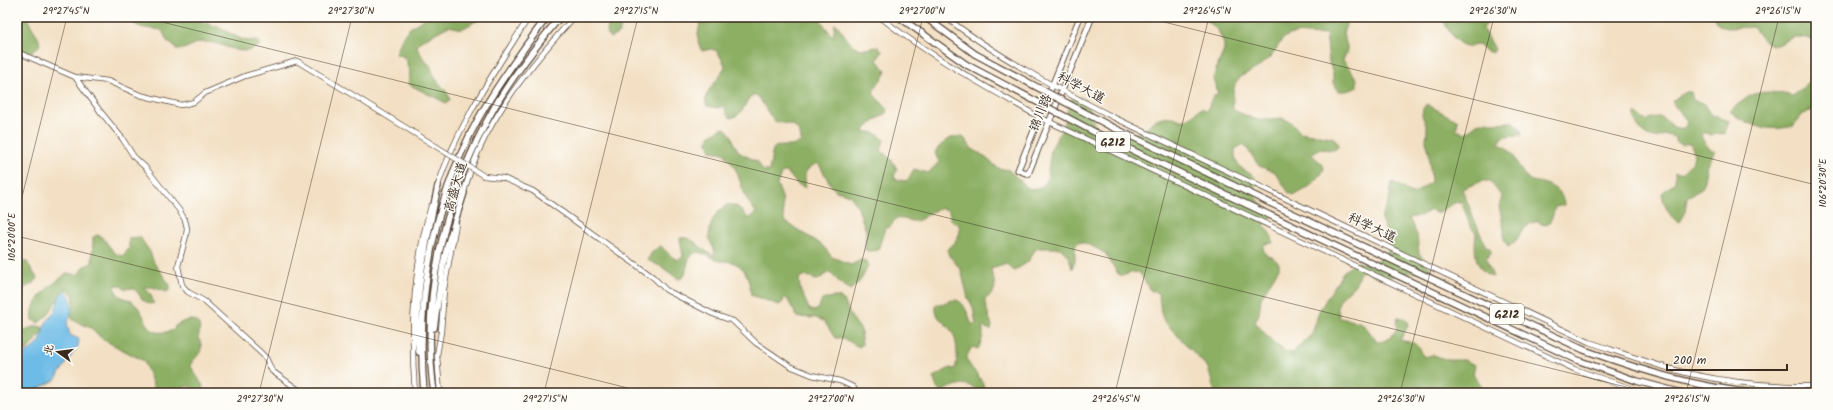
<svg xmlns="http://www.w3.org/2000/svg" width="1833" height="410" font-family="Kalam,'LXGW WenKai TC',sans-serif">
	<rect width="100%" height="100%" fill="#fdfcf7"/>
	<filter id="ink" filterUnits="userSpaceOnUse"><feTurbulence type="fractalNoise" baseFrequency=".025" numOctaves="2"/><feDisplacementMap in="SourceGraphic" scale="8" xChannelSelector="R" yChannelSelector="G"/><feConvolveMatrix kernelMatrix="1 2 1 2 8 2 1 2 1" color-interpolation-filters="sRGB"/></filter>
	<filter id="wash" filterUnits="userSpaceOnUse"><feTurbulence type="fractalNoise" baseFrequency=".012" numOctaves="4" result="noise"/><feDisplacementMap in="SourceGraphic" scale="16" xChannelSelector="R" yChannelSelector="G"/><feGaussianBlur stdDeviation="0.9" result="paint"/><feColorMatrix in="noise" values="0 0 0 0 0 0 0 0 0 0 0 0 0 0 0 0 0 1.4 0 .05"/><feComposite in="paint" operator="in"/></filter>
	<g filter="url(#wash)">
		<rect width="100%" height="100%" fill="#f3e0c4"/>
		<path fill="#8caf63" stroke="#646c40" d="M17,17h10c3,10 12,17 13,28l-9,8 -11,-2 -3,-5z
			M129,17h60l29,10 23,12 8,2 7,-1 5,4c-21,17 -35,-3 -58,-2 -9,0 -16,8 -26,8l-4,-6 -6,-3 -5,-11c-12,-2 -27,0 -33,-13z
			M427,17h56l-21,12 -13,-3 -6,3 -24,13 -2,6 8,13 5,4 5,13 13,16 2,6 -4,3 -38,-19 2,-13 -3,-5v-6l-5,-4 -6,-2c9,-24 9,-24 31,-37z
			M613,17h11l-5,16 -9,5c-6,-8 -1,-14 3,-21z
			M701,17h117l15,20 2,-14c10,9 13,25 28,26 6,0 10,-2 16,-2l3,4 -5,9 9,11c-3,9 -11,13 -13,22 4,8 12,9 15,19l-19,13 -6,7c8,-1 15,1 21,8l-3,11 10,8 6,10 -3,8 3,3 10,1 7,-12 14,4 11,-11 -4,-9 2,-4 9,-8 5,-3 10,-2 4,3 7,10 9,5 17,14 11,2 21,20 12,-3 5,-7 4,-31 13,-24 6,-25 10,-3 5,3c5,8 9,29 14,33 5,4 12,6 17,9 10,-2 18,-11 28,-10 6,-11 16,-17 28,-15 5,0 7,4 12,3 6,-1 12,-9 18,-12l5,3 4,-11 7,-8 -5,-14 11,-28v-6l-6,-14 -16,-13h147l-6,16 4,13v5l-4,9 14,19v8c-7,4 -10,4 -18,4l-6,-8v-10l-4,-11 -3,-29c-14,4 -20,-1 -33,1 -14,2 -15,17 -23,23 -3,3 -6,5 -9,8 -9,8 -17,6 -25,18 -4,7 -3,18 -3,27l24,10 25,-2 9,4 9,10 31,5c5,2 7,4 7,10l-4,3 -15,-1 -8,5 12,11 1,4c-5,11 -19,23 -31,26l-4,-2 -14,-21 -16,-6 -15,-22 -9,5c-2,24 17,20 24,34l-6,6c1,14 14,15 21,25l-10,11 8,12 1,6 -9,1 -1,5 4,7 5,1 7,6v5l-18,30 -2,16 -4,8c9,10 23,29 37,31l20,-19 7,-23 25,-40 13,-9 10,2 18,-7 6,-14 -10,-23 1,-5 7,-14 3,-19c9,2 13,11 22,12l17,-12 -2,-31 -3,-9 1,-14 -5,-13 1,-6 3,-5 32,17 -2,9 9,3 12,-9 10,-3 5,2 21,-1 8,7 1,6 -18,1 -5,7c4,3 8,5 11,8 7,8 9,21 19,28 3,3 5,2 9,3 12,2 26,10 26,23l-9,2 -3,11 -5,7 -6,-1 -3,-3c-20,6 -15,17 -30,26l-4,-8v-9l-5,-24 3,-9 -12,-16h-8l-20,8 22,54 2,3 4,2 1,4 -5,7 7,18c-19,-7 -19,-26 -17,-44l-6,-7 -8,-24c-11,-1 -17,9 -26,11l-5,-3 -11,6 -11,2 8,17 2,18 15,21 -5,1 -8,-5 -3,2 -21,2 -12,6 -22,-9 -4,2c-1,21 -29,19 -19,45l19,4 7,5 11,15c9,0 17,-6 20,-14l-1,-5 2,-5h6l4,3v5l-8,14 14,3 6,6 4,8 9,-2 15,5h16l11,5 -2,9 9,12 -2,7h-265l-7,-25 -44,-47c-5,-11 -3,-18 -6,-28l-8,-3 -11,-18 -9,1 -8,3 -4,-2 -13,-21c-8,-4 -17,-10 -26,-11l-4,3v15l-3,9 -3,-13 -9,-8h-21l-4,2 -7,12 -14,9 -7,-7 -16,5c0,8 8,16 1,25 -2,2 -5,3 -7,6v4l7,22 -1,4 -9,-3c3,5 -1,17 -4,22l-5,-2 -3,3 -4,8c4,11 17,20 18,30l-5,3c-16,-12 -23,-5 -39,1l-3,-4 -4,-11 17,-9 5,1c3,-10 3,-28 -3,-37 -6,-11 -19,-13 -16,-28 7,1 12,-4 19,-4 9,0 14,16 16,23l5,2 -3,-18 -5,-9 -7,-28 -12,-15 -2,-5c8,-7 15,-14 12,-25l-8,-5 -2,-9c-13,-8 -21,7 -33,10 -8,1 -14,-5 -22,-1 -2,6 -4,7 -9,8l-7,22 -9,1 -4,-1 1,-19 -8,-23 -8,-13 -14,-4 -4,-4 -12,-21 -3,-3c-15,9 -12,10 -11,25l-9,-4 -10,-12h-5l-5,12 5,13 2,24 38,24 10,12 19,8 10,-5 5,1 2,5c-5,11 -8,17 -18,24l-12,-9 -6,-8h-5l-7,6 -5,1 -4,-3 -8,-1 -4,3 1,9 9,21 5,2 4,-2 4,-9 10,-3h7l5,3 6,15 11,15 1,15 -3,2 -16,-9h-8l-11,-17 -8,-3 -19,-1 -9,-17 -4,-3 -1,5 -4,3 -28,-10c-2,-14 -3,-27 -19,-33 -5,-1 -10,0 -15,-2 -7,-3 -12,-7 -21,-8l-7,5 -4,18 -3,3 -4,1 -16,-12 -15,-7 6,-9 8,-5 11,11 6,3 5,-3 -3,-19c15,-3 21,15 35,17 0,-7 -6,-13 -6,-19 1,-14 7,-26 20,-32l9,3 11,12 7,-7c-12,-14 -13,-23 -19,-40 -3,-7 -9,-13 -13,-19l-13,-2 -3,-9 1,-6 13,-8 4,1 6,7 2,8 6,9 18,9 5,9h6l4,-22 4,-3h15l9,-4c0,-22 -17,-16 -28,-22l-15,-24 -4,-1c-12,6 -7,19 -23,23l-4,-3 -3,-9 -8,2 -9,-2c-7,-15 16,-27 18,-41l-8,-14 -6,-2 -9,2c-8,-12 -2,-22 -1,-34z
			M1441,17h51l-9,11 12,21 -2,4 -7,-2 -7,-7c-21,9 -29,-12 -38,-27z
			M1714,17h63l-2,5h6l5,-5h30v23c-8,-1 -17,-5 -25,-2 -5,1 -9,6 -14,7 -12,1 -18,-10 -24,-18l-25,1 -8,-2z
			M1816,58v51l-15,6 -8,11c-22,6 -46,1 -63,-15 24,-21 31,-22 63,-15l15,-13z
			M1685,92h6l2,8 10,3 8,12 18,6 -4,12 -14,2 -4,-2h-6c1,8 7,16 14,18l-8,13 -4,22 -3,4 -13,7 -2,15 -6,10c-10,-4 -16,-19 -17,-29l13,-11v-10l6,1c12,-10 17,-16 9,-30l-9,2 -4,-2 -2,-6c-4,-1 -9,-3 -13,-1 -2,0 -4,2 -6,2 -13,0 -22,-14 -21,-25l11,8c23,-13 18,10 38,7l3,-5c-2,-8 -11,-12 -15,-22z
			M98,235c11,5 12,20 25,21l6,-8v-10l11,-1 10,15 4,11 16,22v5l-4,2 -14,-5h-9l7,6 4,10 -4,1 -7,-4 -9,-12 -10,1 -3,-3 -5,-1 -1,4c3,10 13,8 19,14 9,7 11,22 18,27 5,4 16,2 22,0l1,-4c14,-9 30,-10 23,12 9,12 -2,18 -8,27l13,21v5l-5,1c-6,-4 -9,-8 -17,-4l1,5h-26l-12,-32 -42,-22 -11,-11 -18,-8 -3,-6 4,-10 -1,-10 -8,-6 -17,27 -10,8 -5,-3c-4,-22 20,-35 34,-47l11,2 5,-8 9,-4 1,-26z
			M22,261l5,1 10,16 -2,4 -12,7 1,18 -2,3 -5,1v-44l1,-3z
			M37,326l5,1 1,5 -18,20 -8,5v-22l10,-6z"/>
		<path fill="#6dbbe7" stroke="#547282" d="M66,290c8,10 7,22 1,34l3,11 9,4 -1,7 -23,34 -25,13h-13v-32l23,-19 5,-18 10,-13 5,-16z"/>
	</g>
	<g filter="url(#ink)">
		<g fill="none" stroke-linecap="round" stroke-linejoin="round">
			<defs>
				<path id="secondary" d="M880,17c49,39 105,69 159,100l535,252 70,24
					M945,17c53,40 111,71 170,101l474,224c33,11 67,24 102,32 41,9 83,13 125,12
					M17,52l58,25 33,4 32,14 41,10 13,-3 11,-9 40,-17 52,-15 64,39
					M75,77l25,34 22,27 12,19 12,11 33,42 6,10 2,8 -1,8 -8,30 4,19 6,7 16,9 56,51 6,6 6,13 31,22
					M484,176l19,2 30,13 120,86 13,13 47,24 20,7 23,22 34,23 22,9 28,6 13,6 4,6
					M437,188c20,-62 57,-116 92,-171
					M463,196c17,-70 64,-127 111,-179
					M415,393c-5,-63 -2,-126 16,-187
					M440,393l-3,-38 4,-23 3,-43 12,-65"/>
				<path id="primary" d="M1080,17l-62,153 10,4 64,-157"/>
				<path id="highway" d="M899,17l68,48
					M925,17l50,37
					M1268,202l316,148c57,20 113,38 173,43
					M1263,212l314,148 60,21 45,12
					M434,328l9,-63 5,-22 16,-50
					M419,352c-8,-46 9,-119 19,-166
					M424,393c-9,-101 11,-204 64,-291 18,-29 38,-57 59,-85
					M434,393c-14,-99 12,-200 60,-285 19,-33 42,-62 66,-91"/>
			</defs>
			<use href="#secondary" stroke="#574537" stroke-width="6"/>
			<use href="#primary" stroke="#574537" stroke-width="7"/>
			<use href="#highway" stroke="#574537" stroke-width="8"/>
			<use href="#secondary" stroke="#fff" stroke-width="4.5"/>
			<use href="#primary" stroke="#fff" stroke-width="5"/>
			<use href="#highway" stroke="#fff" stroke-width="5.5"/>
			<defs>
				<path id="secondary-bridge" d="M361,100l123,76"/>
				<path id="highway-bridge" d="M975,54l133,71 160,77
					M967,65l137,72 159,75"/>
			</defs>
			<use href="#secondary-bridge" stroke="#574537" stroke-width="6" stroke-linecap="butt"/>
			<use href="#highway-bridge" stroke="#574537" stroke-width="8" stroke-linecap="butt"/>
			<use href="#secondary-bridge" stroke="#fff" stroke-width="4.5"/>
			<use href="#highway-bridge" stroke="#fff" stroke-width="5.5"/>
		</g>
	</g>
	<path fill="none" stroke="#3b2a1e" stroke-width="1" stroke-opacity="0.45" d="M142,17l1508,376M1144,17l672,168M17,217l50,-200M17,236l631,157M259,393l93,-376M544,393l94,-376M829,393l94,-376M1115,393l94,-376M1400,393l94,-376M1686,393l93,-376"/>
	<g text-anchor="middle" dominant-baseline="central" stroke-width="3" stroke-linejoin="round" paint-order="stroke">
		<g fill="#fdfcf7" stroke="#75695f" stroke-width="1">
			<rect x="1096" y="132" width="34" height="20" rx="3"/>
			<rect x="1490" y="304" width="34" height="20" rx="3"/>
		</g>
		<g font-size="12" font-weight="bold" fill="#3b2a1e">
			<text x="1113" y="142">G212</text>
			<text x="1507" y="314">G212</text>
		</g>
		<g font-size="13" fill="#3b2a1e" stroke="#fdfcf7">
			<text transform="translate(1081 88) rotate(28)">科学大道</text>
			<text transform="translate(1041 113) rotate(-68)">锦川路</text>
			<text transform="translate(456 187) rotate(-74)">高盛大道</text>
			<text transform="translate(1372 228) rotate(25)">科学大道</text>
		</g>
	</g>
	<rect width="1833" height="410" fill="none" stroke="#fdfcf7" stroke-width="44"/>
	<g transform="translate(58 352) rotate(284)" stroke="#fdfcf7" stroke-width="3" paint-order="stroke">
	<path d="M0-3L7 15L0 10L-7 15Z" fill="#3b2a1e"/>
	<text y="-6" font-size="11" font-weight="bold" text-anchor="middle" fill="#3b2a1e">北</text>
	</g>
	<path d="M1667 364v6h120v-6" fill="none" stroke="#3b2a1e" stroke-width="2"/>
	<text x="1673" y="364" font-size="12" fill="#3b2a1e" stroke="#fdfcf7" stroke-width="3" paint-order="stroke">200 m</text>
	<rect x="22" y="22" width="1789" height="366" fill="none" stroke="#3b2a1e" stroke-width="1.5"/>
	<g font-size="10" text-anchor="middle" fill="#3b2a1e">
		<text x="66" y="14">29°27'45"N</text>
		<text x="351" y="14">29°27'30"N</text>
		<text x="636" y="14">29°27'15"N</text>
		<text x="922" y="14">29°27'00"N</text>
		<text x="1207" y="14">29°26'45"N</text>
		<text x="1493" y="14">29°26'30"N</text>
		<text x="1778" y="14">29°26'15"N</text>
		<text transform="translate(1822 183) rotate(-90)" y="4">106°20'30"E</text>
		<text transform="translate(11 237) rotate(-90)" y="4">106°20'00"E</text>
		<text x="260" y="402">29°27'30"N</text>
		<text x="545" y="402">29°27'15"N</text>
		<text x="831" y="402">29°27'00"N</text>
		<text x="1116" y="402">29°26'45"N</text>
		<text x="1401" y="402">29°26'30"N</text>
		<text x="1687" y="402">29°26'15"N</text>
	</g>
</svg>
